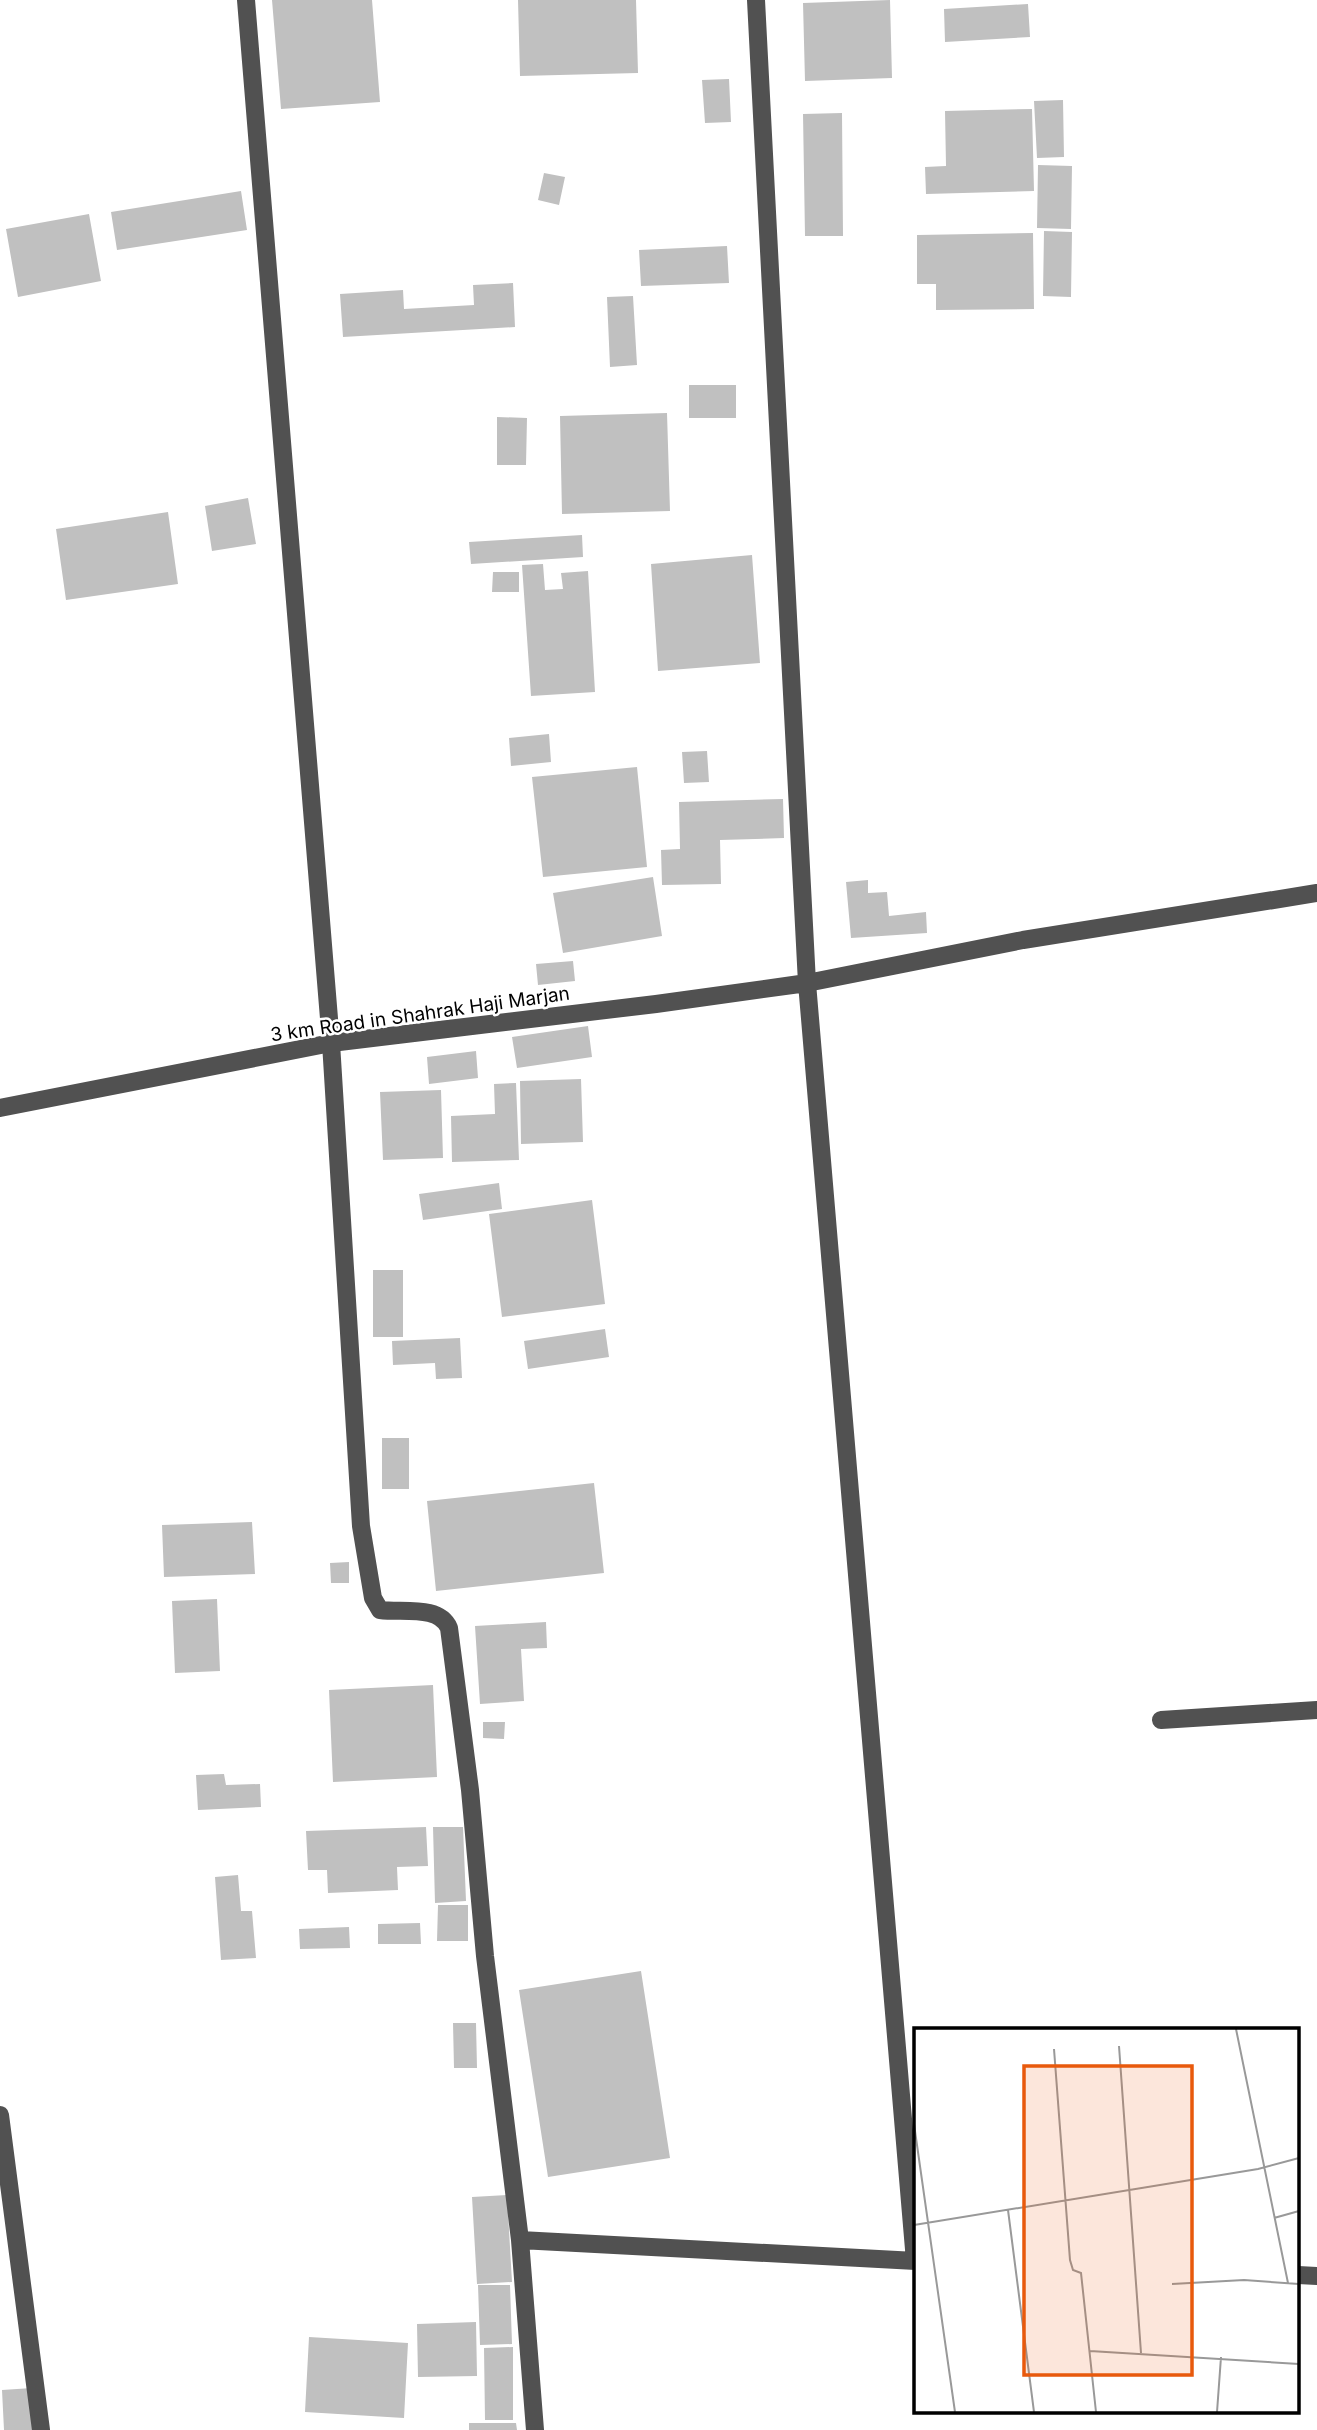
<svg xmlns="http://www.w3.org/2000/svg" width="1317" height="2430" font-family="Inter,sans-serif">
	<rect width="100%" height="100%" fill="#fff"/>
	<path fill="#c0c0c0" d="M272,0h100l8,102 -99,7z
		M518,0h118l2,73 -118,3z
		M890,0l2,78 -87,3 -2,-78z
		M1028,4l2,33 -85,5 -1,-33z
		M729,79l2,43 -26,1 -3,-43z
		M1063,100l1,57 -27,1 -3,-57z
		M1032,109l2,82 -108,3 -1,-27 21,-1 -1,-55z
		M842,113l1,123h-38l-2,-122z
		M1038,165l34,1 -1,63 -34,-1z
		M544,173l21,4 -6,28 -21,-5z
		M241,191l6,39 -130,20 -6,-38z
		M89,214l12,67 -83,16 -12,-68z
		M1044,231l28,1 -1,65 -28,-1z
		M1033,233l1,76 -98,1v-26h-19v-49z
		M727,246l2,37 -88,3 -2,-36z
		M513,283l2,44 -172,10 -3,-43 63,-4 1,19 70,-4 -1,-20z
		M633,296l4,69 -27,2 -3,-70z
		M689,385h47v33h-47z
		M667,413l3,98 -108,3 -2,-98z
		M497,417l30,1 -1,47h-29z
		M248,498l8,46 -44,7 -7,-45z
		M168,512l10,72 -112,16 -10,-71z
		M582,535l1,22 -112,7 -2,-22z
		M752,555l8,108 -102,8 -7,-107z
		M543,564l2,26 18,-1 -2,-16 27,-2 7,121 -64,4 -9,-131z
		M493,572h26v20h-27z
		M549,734l2,28 -40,4 -2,-28z
		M707,751l2,31 -25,1 -2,-31z
		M637,767l10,100 -104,10 -11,-100z
		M783,799l1,39 -64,2 1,44 -59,1 -1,-35 19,-1 -1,-47z
		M653,877l9,59 -99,17 -10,-60z
		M868,880v13l19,-1 2,24 37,-4 1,21 -76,5 -5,-56z
		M573,961l2,20 -37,4 -2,-21z
		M588,1026l4,31 -75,11 -5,-31z
		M476,1051l2,27 -49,6 -2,-27z
		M581,1079l2,63 -62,2 -1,-63z
		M516,1083l3,77 -67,2 -1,-46 44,-2 -1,-30z
		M441,1090l2,68 -60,2 -3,-68z
		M499,1183l3,26 -79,11 -4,-26z
		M592,1200l13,104 -103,13 -13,-103z
		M373,1270h30v67h-30z
		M605,1329l4,28 -81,12 -4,-28z
		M460,1338l2,40 -26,1 -1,-16 -42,2 -1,-24z
		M382,1438h27v51h-27z
		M594,1483l10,90 -168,18 -9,-90z
		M252,1522l3,52 -91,3 -2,-52z
		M349,1562v21h-18l-1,-20z
		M217,1599l3,72 -45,2 -3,-72z
		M546,1622l1,26 -26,1 3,52 -44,3 -5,-78z
		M433,1685l4,92 -104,5 -4,-92z
		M483,1722h22l-1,17 -21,-1z
		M224,1774l2,11 34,-1 1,23 -63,3 -2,-35z
		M426,1827l2,39 -31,1 1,23 -70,3 -1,-23h-19l-2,-39z
		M433,1827h30l3,74 -31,2z
		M238,1875l3,36h11l4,47 -35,2 -6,-83z
		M438,1905h30v36h-31z
		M420,1923l1,21h-43v-20z
		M349,1927l1,21 -50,1 -1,-20z
		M641,1971l29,187 -122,19 -29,-187z
		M453,2023h23l1,45h-23z
		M507,2195l5,87 -35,2 -5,-87z
		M478,2285h32l2,59 -32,1z
		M476,2322l1,54 -59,1 -1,-53z
		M309,2337l99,6 -4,75 -99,-6z
		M513,2347v73h-28l-1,-72z
		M32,2388l2,42h-30l-2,-40z
		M469,2423h47l1,7h-48z"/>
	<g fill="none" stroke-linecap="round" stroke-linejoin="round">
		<path stroke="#515151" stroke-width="18" d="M246,0l85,1043 30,483 12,72 7,12c23,3 59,-5 69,18l21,162 15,166 35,284 15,190
			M756,0l51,983 108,1278
			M0,1108l331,-65 325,-39 151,-21 216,-43 294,-47
			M1161,1720l156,-10
			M0,2115l41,315
			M520,2240l396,21
			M1298,2275l19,1"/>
	</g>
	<g text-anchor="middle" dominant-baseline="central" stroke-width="5" stroke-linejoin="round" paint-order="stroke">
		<g font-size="19" fill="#000" stroke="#fff">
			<text transform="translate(420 1014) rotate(-8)">3 km Road in Shahrak Haji Marjan</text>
		</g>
	</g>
	<g transform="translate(914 2028)">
		<rect width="385" height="385" fill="#fff"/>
		<path fill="none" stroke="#999" stroke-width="2" d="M322,1l52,254M205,18l22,307M140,21l16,211 3,10 8,3 15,139M0,96l41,288M94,182l26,202M360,190l25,-7M0,197l344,-56 41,-11M258,256l72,-4 55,4M176,323l209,13M303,384l4,-55"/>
		<path fill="#e8590c" fill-opacity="0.15" stroke="#e8590c" stroke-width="3.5" d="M110,38h168v309h-168z"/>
		<rect width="385" height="385" fill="none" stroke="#000" stroke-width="3.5"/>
	</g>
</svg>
